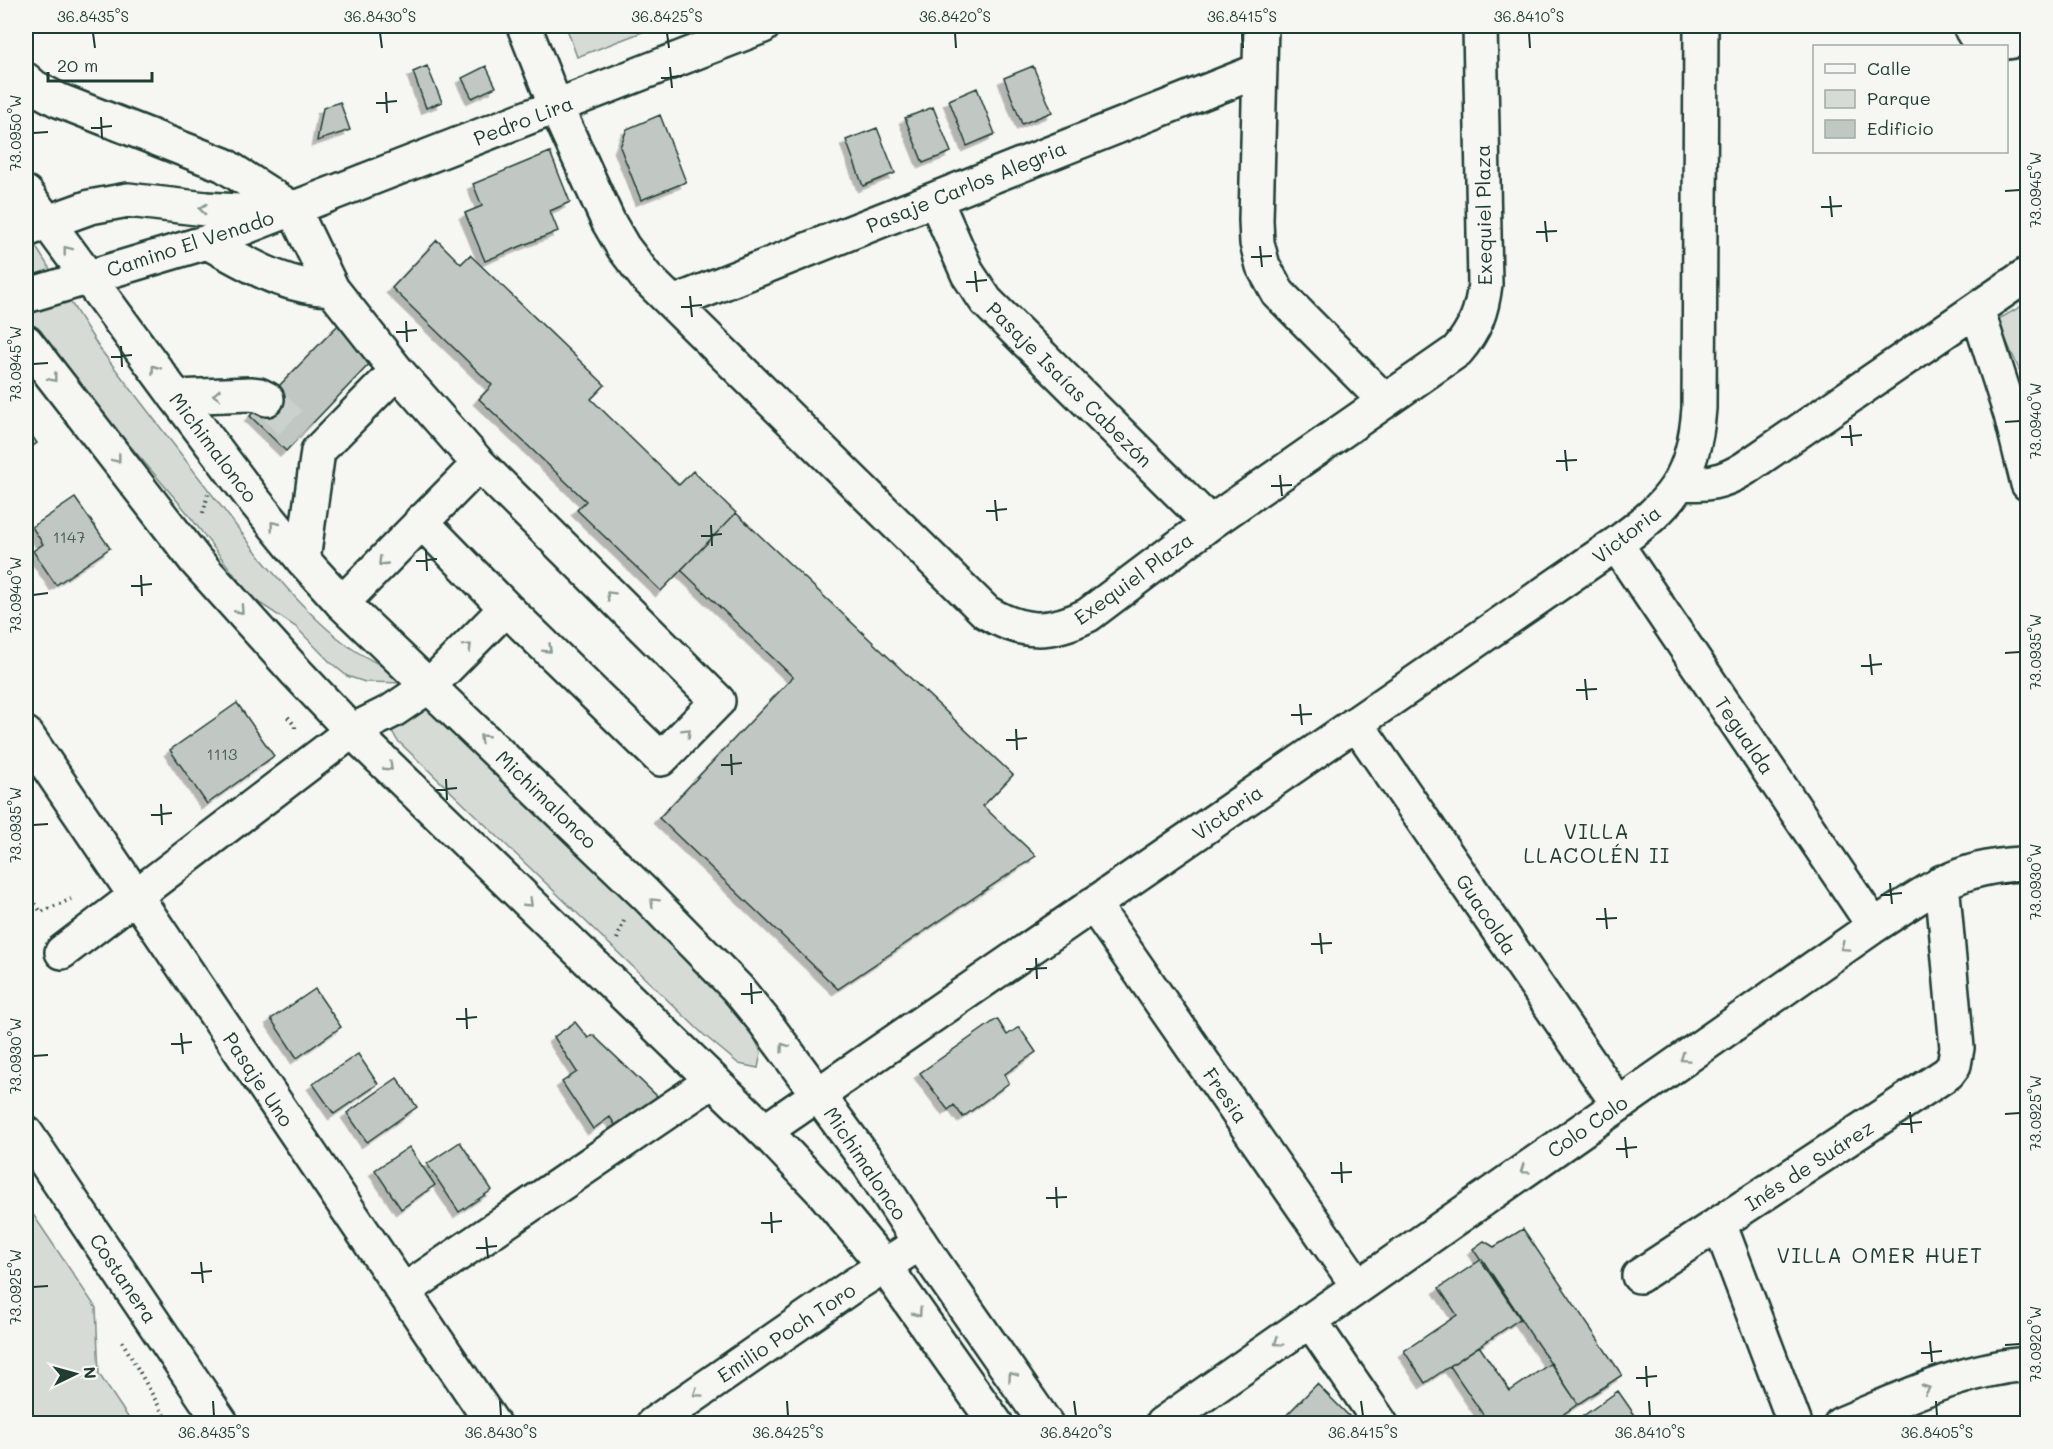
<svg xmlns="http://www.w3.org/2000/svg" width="2053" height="1449" font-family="Mali,sans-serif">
	<defs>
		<filter id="shadow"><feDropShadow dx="-5.5" dy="5.5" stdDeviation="0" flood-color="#0004"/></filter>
	</defs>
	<rect width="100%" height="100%" fill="#f6f6f2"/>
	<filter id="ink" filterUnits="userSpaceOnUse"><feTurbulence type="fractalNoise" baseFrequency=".0167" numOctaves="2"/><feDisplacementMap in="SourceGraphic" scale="12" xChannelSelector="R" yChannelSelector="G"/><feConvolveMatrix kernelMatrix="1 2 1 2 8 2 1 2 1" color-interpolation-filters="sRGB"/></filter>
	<g filter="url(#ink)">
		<path fill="#d6dbd6" stroke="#7a8c85" stroke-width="1.5" d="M566,26h92l-81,31z
			M26,231l74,118 164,213c25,29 52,60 83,83 18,14 44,23 59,38l-41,-1 -18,-6 -17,-14 -34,-35 -44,-29 -67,-88 -129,-151 -30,-44z
			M2027,303v84l-30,-67z
			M426,701l288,283 36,45 11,23 -3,16 -19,-4 -35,-29 -307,-295 -6,-11z
			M26,1204l70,104 3,66 33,49h-106z"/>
		<path fill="#c1c8c3" stroke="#1f3d34" stroke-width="1.5" filter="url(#shadow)" d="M427,66l15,36 -16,6 -13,-36z
			M486,66l10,21 -24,11 -10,-20z
			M1033,66l19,46 -30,12 -18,-46z
			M977,88l18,46 -28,12 -18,-46z
			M340,102l10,28 -33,11 6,-33z
			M933,107l18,45 -28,11 -18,-45z
			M660,115l26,67 -45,18 -21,-53 7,-18z
			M877,128l18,45 -32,13 -17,-46z
			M550,152l20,50 -20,9 8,20 -73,30 -20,-48 17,-7 -9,-22z
			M437,240l24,24 9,-9 135,130 -14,14 88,86 14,-14 43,42 -75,78 -84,-81 9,-9 -107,-102 13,-14 -100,-97z
			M340,323l36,34 -90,94 -36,-35z
			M26,427l11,16 -11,8z
			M75,498l35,50 -54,37 -23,-34 10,-7 -11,-17z
			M736,513l277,262 -30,31 53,50 -198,133 -179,-171 134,-141 -112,-107z
			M237,703l37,53 -67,48 -37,-54z
			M315,989l26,38 -44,31 -26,-39z
			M997,1019l10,16 12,-8 17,25 -31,22 4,9 -46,34 -9,-12 -6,5 -28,-37z
			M575,1022l13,16 5,-3 65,62 -42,29 -6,-9 -17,12 -31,-47 15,-10 -23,-35z
			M358,1054l20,30 -44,30 -21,-30z
			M397,1078l20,29 -50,35 -20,-29z
			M460,1142l32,48 -33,22 -32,-48z
			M409,1147l26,38 -34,24 -26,-39z
			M1523,1229l99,146 -44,29 -105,-155 11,-8 10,6z
			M1482,1259l39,59 -96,65 -21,-32 53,-36 -18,-27z
			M1479,1346l31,45 41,-28 27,41 -29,20h-76l11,-8 -34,-50z
			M1317,1384l37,37 -3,3h-73z
			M1618,1391l23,33h-69z"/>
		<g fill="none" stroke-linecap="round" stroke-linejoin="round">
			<path stroke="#cbd1cc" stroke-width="33" stroke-dasharray="33 16" stroke-linecap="butt" d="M267,399l35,36"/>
			<defs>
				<path id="minor" d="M524,26l32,81 52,114 15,26 23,30 340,335c36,22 64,22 102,3l122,-92 247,-172c18,-21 25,-40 28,-67l-5,-258
					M1261,26l-5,194 1,23 6,23 15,27 107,108
					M1970,26c10,26 36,16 58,12
					M26,80l8,7 24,13 166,65 70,45 38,79 65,82 82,93 239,237 -57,58 -155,-151 -85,-87
					M935,199l33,75 18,27 224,222
					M26,230l64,-23 38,-7 78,9 63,4
					M207,242c43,23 75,45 125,47
					M26,296l181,-54 556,-216
					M673,303l587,-233
					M1977,309l34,106 17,69
					M176,397l74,-3 9,1 8,4
					M1680,482c25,4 43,0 64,-13l284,-195
					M1616,544l258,382
					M303,560l15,-109 79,-80
					M342,603l137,-139
					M1356,723l262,381
					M26,734l467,690
					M1093,904l265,382
					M62,952l290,-221 40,-20 37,-25 77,-78
					M765,1131l851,-587c55,-40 78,-65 83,-136l2,-382
					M26,1133l196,291
					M1719,1223l76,201
					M1639,1276l309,-203 6,-8 3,-17 -15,-166
					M404,1291l308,-210
					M1310,1320l71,104
					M653,1424l198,-137 69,-44
					M1162,1424l712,-498c54,-35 86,-62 154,-62
					M1841,1424c60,-25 121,-55 187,-60"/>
				<path id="major" d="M26,193l150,204 77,102 50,61 39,43 303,291 92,94 27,33 105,143 51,79 126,181
					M26,342l170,219 100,111 56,59 413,400 58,61 61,73 112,159"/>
			</defs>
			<use href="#minor" stroke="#1f3d34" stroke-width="38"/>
			<use href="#major" stroke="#1f3d34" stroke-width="38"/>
			<path stroke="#1f3d34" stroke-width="4" stroke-dasharray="1.5 4.5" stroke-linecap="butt" d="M203,513l5,-19
				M288,717l7,9v5
				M26,908l8,-6 7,10 30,-13
				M617,939l7,-18
				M122,1341l47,83"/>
			<use href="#minor" stroke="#f6f6f2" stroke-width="33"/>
			<use href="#major" stroke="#f6f6f2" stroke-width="33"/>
		</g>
		<defs><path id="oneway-chevron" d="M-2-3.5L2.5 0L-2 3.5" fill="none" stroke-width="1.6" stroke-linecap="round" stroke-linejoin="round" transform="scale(1.5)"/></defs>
		<g stroke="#8a9a93">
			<use href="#oneway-chevron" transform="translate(203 209) rotate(-174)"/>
			<use href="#oneway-chevron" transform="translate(67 250) rotate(-128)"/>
			<use href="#oneway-chevron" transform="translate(155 369) rotate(-126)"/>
			<use href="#oneway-chevron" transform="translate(53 378) rotate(52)"/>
			<use href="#oneway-chevron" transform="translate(217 395) rotate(178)"/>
			<use href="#oneway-chevron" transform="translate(117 459) rotate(52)"/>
			<use href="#oneway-chevron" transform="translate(274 525) rotate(-129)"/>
			<use href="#oneway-chevron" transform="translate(382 562) rotate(134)"/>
			<use href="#oneway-chevron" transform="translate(610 595) rotate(-135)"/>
			<use href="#oneway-chevron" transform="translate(240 610) rotate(48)"/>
			<use href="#oneway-chevron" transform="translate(468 647) rotate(-45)"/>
			<use href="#oneway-chevron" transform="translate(548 649) rotate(44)"/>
			<use href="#oneway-chevron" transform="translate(687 732) rotate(-45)"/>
			<use href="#oneway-chevron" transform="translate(483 738) rotate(-136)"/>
			<use href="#oneway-chevron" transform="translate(389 767) rotate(44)"/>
			<use href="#oneway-chevron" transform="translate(654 902) rotate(-135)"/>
			<use href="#oneway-chevron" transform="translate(529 903) rotate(44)"/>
			<use href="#oneway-chevron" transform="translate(1844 947) rotate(145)"/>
			<use href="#oneway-chevron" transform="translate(784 1047) rotate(-126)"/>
			<use href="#oneway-chevron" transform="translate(1684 1058) rotate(145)"/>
			<use href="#oneway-chevron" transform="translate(1524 1170) rotate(145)"/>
			<use href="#oneway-chevron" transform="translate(918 1313) rotate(55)"/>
			<use href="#oneway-chevron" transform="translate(1278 1342) rotate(145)"/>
			<use href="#oneway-chevron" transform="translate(1012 1376) rotate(-125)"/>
			<use href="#oneway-chevron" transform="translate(1926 1389) rotate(-22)"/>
			<use href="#oneway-chevron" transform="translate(697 1393) rotate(146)"/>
		</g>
	</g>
	<path fill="none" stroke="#1f3d34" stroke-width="2" d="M93,33l2,15M380,33l2,15M667,33l2,15M955,33l1,15M1242,33l1,15M1529,33l1,15M670,67l2,21M661,78l21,-2M386,92l1,21M376,103l21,-2M101,117l1,21M91,128l21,-2M33,133l15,-1M2005,191l15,-1M1830,196l2,21M1821,207l21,-1M1545,221l2,21M1536,232l21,-1M1260,246l2,21M1251,257l21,-1M975,271l2,21M966,282l21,-2M690,296l2,21M681,307l21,-2M406,321l1,21M396,332l21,-2M121,346l1,21M111,357l21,-2M33,364l15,-1M2005,422l15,-1M1850,425l2,21M1841,437l21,-2M1565,450l2,21M1556,461l21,-1M1280,475l2,21M1271,486l21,-1M995,500l2,21M986,511l21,-2M711,525l1,21M701,536l21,-2M426,550l1,21M416,561l21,-2M141,575l1,21M131,586l21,-2M33,595l15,-2M2005,653l15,-1M1870,654l2,21M1861,666l21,-2M1585,679l2,21M1576,690l21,-1M1300,704l2,21M1291,715l21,-1M1016,729l1,21M1006,740l21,-2M731,754l1,21M721,765l21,-2M446,779l1,21M436,790l21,-2M161,804l1,21M151,815l21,-2M33,825l15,-1M1890,883l2,21M2005,884l15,-2M1881,895l21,-2M1605,908l2,21M1596,919l21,-1M1320,933l2,21M1311,944l21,-1M1036,958l1,21M1026,969l21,-1M751,983l1,21M741,994l21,-2M466,1008l1,21M456,1019l21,-2M181,1033l2,21M171,1044l21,-2M33,1056l15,-1M1910,1112l2,21M2005,1114l15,-1M1901,1124l21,-2M1625,1137l2,21M1616,1149l21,-2M1341,1162l1,21M1331,1173l21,-1M1056,1187l1,21M1046,1198l21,-1M771,1212l1,21M761,1223l21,-2M486,1237l2,21M476,1248l21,-2M201,1262l2,21M191,1273l21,-2M33,1287l15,-1M1930,1341l2,21M2005,1345l15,-1M1921,1353l21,-2M1646,1366l1,21M1636,1378l21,-2M213,1401l1,15M500,1401l1,15M787,1401l1,15M1074,1401l2,15M1361,1401l2,15M1649,1401l1,15M1936,1401l1,15"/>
	<g text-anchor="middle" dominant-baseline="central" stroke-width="6" stroke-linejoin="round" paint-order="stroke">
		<g font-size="16" fill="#486058">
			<text x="69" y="536">1147</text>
			<text x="222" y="753">1113</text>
		</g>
		<g font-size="20" fill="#1f3d34" stroke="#f6f6f2">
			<text transform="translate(523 120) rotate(-21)">Pedro Lira</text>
			<text transform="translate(966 186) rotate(-22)">Pasaje Carlos Alegria</text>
			<text transform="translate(1483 215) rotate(-91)">Exequiel Plaza</text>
			<text transform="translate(190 243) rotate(-18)">Camino El Venado</text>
			<text transform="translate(1070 384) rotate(45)">Pasaje Isaías Cabezón</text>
			<text transform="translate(214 447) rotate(53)">Michimalonco</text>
			<text transform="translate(1626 534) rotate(-38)">Victoria</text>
			<text transform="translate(1133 578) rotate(-36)">Exequiel Plaza</text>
			<text transform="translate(1745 735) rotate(56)">Tegualda</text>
			<text transform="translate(547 799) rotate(44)">Michimalonco</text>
			<text transform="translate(1227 812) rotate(-35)">Victoria</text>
			<text transform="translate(1487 914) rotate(56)">Guacolda</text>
			<text transform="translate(259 1079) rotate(56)">Pasaje Uno</text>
			<text transform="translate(1226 1095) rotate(55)">Fresia</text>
			<text transform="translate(1587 1126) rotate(-35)">Colo Colo</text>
			<text transform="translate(866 1163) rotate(56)">Michimalonco</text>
			<text transform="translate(1809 1165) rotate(-33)">Inés de Suárez</text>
			<text transform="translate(124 1278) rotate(56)">Costanera</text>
			<text transform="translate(786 1332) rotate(-34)">Emilio Poch Toro</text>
		</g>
		<g font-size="21" letter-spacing="1.5" fill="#1f3d34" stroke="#f6f6f2">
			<text x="1597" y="830">VILLA<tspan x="1597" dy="24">LLACOLÉN II</tspan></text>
			<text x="1880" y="1254">VILLA OMER HUET</text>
		</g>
	</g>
	<rect width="2053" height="1449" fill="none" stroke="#f6f6f2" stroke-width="66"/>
	<rect x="1813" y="45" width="195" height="108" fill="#f6f6f2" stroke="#a0aca6" stroke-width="1.5"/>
	<rect x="1825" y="64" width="30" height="9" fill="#f6f6f2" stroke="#a0aca6" stroke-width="1.5"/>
	<text x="1867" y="75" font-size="18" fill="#1f3d34">Calle</text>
	<rect x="1825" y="90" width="30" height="18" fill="#d6dbd6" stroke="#a0aca6" stroke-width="1.5"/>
	<text x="1867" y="105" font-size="18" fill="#1f3d34">Parque</text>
	<rect x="1825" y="120" width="30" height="18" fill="#c1c8c3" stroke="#a0aca6" stroke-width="1.5"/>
	<text x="1867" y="135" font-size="18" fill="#1f3d34">Edificio</text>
	<g transform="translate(75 1374) rotate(85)" stroke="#f6f6f2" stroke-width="4.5" paint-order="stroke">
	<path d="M0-4.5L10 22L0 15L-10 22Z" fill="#1f3d34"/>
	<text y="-9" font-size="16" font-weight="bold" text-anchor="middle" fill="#1f3d34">N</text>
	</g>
	<path d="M48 72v9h104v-9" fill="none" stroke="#1f3d34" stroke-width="3"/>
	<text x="57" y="72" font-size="18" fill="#1f3d34" stroke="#f6f6f2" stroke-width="4.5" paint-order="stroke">20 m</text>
	<rect x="33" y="33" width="1987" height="1383" fill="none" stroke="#1f3d34" stroke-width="2"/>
	<g font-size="15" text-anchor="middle" fill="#1f3d34">
		<text x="93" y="22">36.8435°S</text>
		<text x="380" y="22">36.8430°S</text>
		<text x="667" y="22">36.8425°S</text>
		<text x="955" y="22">36.8420°S</text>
		<text x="1242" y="22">36.8415°S</text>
		<text x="1529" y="22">36.8410°S</text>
		<text transform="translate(16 133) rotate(-90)" y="5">73.0950°W</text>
		<text transform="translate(2036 190) rotate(-90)" y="5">73.0945°W</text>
		<text transform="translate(16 364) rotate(-90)" y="5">73.0945°W</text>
		<text transform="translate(2036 421) rotate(-90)" y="5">73.0940°W</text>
		<text transform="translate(16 595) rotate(-90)" y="5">73.0940°W</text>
		<text transform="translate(2036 652) rotate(-90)" y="5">73.0935°W</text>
		<text transform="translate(16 825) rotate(-90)" y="5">73.0935°W</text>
		<text transform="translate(2036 882) rotate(-90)" y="5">73.0930°W</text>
		<text transform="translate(16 1056) rotate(-90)" y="5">73.0930°W</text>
		<text transform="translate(2036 1113) rotate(-90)" y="5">73.0925°W</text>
		<text transform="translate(16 1287) rotate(-90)" y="5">73.0925°W</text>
		<text transform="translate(2036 1344) rotate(-90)" y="5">73.0920°W</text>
		<text x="214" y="1438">36.8435°S</text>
		<text x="501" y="1438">36.8430°S</text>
		<text x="788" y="1438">36.8425°S</text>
		<text x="1076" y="1438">36.8420°S</text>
		<text x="1363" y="1438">36.8415°S</text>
		<text x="1650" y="1438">36.8410°S</text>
		<text x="1937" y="1438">36.8405°S</text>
	</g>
</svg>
